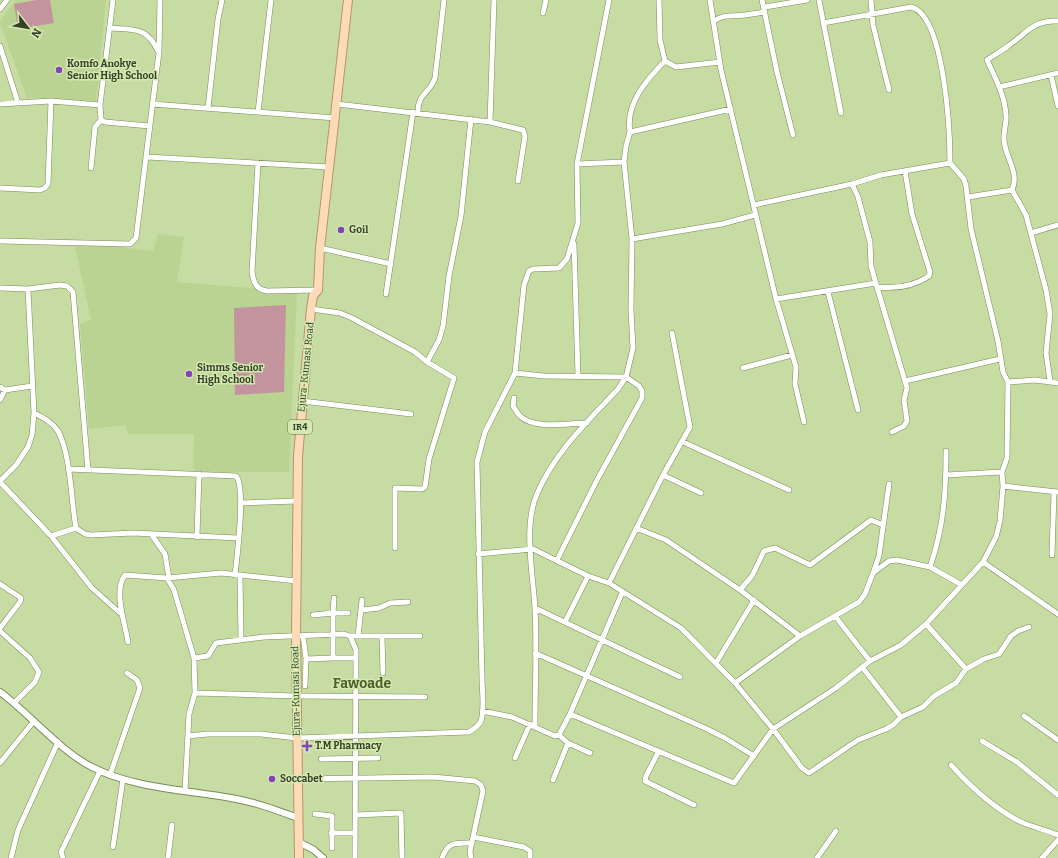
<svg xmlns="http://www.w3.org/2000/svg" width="1058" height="858" font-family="Bitter,serif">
	<rect width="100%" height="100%" fill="#c6dca2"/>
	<path fill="#bad392" d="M16,0h90l-10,101 -69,-3 -27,-75v-2z
		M158,234l26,3 -7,45 120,10 -8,180h-91l-5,-4 1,-34h-66l-3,-9 -36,4 -9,-105 11,-4 -16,-74h36l42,5z"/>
	<path fill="#c3949e" d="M37,0h13l4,23 -36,6 -4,-25z
		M286,305l-2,87 -49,3 -1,-87z"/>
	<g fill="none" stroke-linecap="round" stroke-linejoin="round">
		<defs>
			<path id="minor" d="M659,0l1,40 5,21 11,6 44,-5
				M710,0l11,70 55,229 20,68 -1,17 9,38
				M762,0l15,72 16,63
				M819,0l22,113
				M871,0l2,25 16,65
				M765,7l42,-7
				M0,9l7,-9
				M543,13l3,-13
				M714,21c11,-8 19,-4 31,-6 7,-1 13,-2 20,-3
				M823,23l88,-16c34,8 39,127 39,156
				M111,28c24,2 36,-1 47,23
				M0,46l18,57
				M1051,75l7,31
				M999,87l59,-14
				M0,104l51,-3 49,4 1,15 4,2 45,4
				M152,104l183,14
				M337,104l153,18 33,8 2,6 -7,45
				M100,105l13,-105
				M208,108l10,-89 4,-19
				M258,112l13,-112
				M418,113c-1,-19 12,-20 17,-35l9,-78
				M490,122l4,-122
				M630,132c-5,-28 17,-53 35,-71
				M147,157l182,10
				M258,163l-6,109c2,12 4,17 15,19l51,-1
				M577,164l47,-2 2,-16 4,-14 101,-23
				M91,168l4,-41 6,-7
				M852,184l6,13 12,45 1,24 6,21 30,101 -3,12 3,21 -3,5 -12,6
				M0,188l40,2 5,-2 3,-4 3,-83
				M1012,190c8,-17 -7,-33 -8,-50 -1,-8 3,-17 2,-25 -1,-19 -11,-38 -19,-55 7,-5 15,-9 21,-14 19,-13 25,-26 50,-25
				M968,197l44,-7 14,25 20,75 4,24 -4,39 4,28
				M1031,233l27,-8
				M632,239l90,-15 33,-9
				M0,241l130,3 6,-6 23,-186 1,-52
				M574,244l4,131
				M320,248l71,16
				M877,287c19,2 36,0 52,-11l1,-4 -18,-58 -7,-43
				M0,288l28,1 32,-4 7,1 6,6 15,178
				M828,292l30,118
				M386,294l27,-182
				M776,299l100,-16
				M311,309l29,4 12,5 63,34 12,10 27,16 -25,81 -4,28 -3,2 -27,-1v60
				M427,362l12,-22 4,-14 6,-50 12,-60 10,-97
				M743,368l49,-13
				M515,373l9,-88 5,-14 4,-2 26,-1 8,-9 11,-36 -1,-59 32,-164
				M905,381l95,-22
				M1008,382l27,-2 23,3
				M0,387l5,3 27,-4
				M514,398l-1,8c2,3 4,7 7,10 15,14 48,7 67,7
				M0,400l5,-10
				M302,401l109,13
				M34,413c9,4 18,9 24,18 13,24 13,70 18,97l-25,8
				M683,442l106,48
				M68,469l168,7c10,11 1,81 -1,99
				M663,475l38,18
				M946,475l56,-3
				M0,481l16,-16 12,-18 4,-12 2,-22 -6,-124
				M0,482l51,54 41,52 28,25
				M1003,486l55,6
				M241,503l56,-2
				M76,528l9,6 6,1 42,-2 105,5
				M636,528l30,12 74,50 60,46
				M151,534l14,20 4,24
				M197,537l2,-63
				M478,554l55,-5 55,27 21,7 72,45 54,55 38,46 29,39 7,5 49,-33 28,-11 7,-4 8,-8 22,-10 11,-11 22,-13 10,-14 18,-10 15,-5 12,-18 7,-5 11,-4
				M1052,555l2,-63
				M983,562l75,52
				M930,567c14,-41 16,-74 16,-116
				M873,573l6,-17 10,-72
				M240,575l1,65
				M167,578l7,12 20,68 1,35 -6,21 -4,77
				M609,583l54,-108 27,-48 -18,-94
				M0,584l21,14 -1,4 -20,26
				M740,590l12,-14 12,-25 11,-3 35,17 61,-45 12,5
				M334,598l-1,15h15
				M535,608l145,69
				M362,610l17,-2 11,-5 18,-1
				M835,616l35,45
				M565,622l23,-46
				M926,624l40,45
				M0,631l30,27 9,14 -4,10 -21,21
				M303,635l3,24 27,-1v-45l-20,2
				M350,636h70
				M358,636l4,-36
				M382,636l1,37
				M128,642c-3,-19 -15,-51 -3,-67l42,3 54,-5 75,8
				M535,653l170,75 20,10 29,18
				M194,658l14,-2 8,-13 48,-6 80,-3 6,2 6,14 -1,208
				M333,658h23
				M716,663l38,-63
				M862,667l39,50
				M735,683l65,-47 59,-34 6,-8 8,-21 16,-12 8,-1 33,7 30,17
				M305,686l1,-27
				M195,693l102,3 128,1
				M482,711l30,6 43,19 4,-1 11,-21 52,-121
				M570,714l164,69 39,-54 63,-41 34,-27 31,-16 25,-21 57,-62 13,-25 4,-16 3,-35 -1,-14 5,-14 1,-76 -5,-10 -5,-31 -27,-112 -5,-43 -2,-7 -14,-16 -69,12 -29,9 -98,21
				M1024,716l34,24
				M535,726c0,-39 2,-79 0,-118 -2,-34 -12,-83 2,-114 17,-41 51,-73 81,-105l8,-12 7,-29 -2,-38 1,-71 -8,-77
				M559,735l9,8 22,10
				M188,736l20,-2h53l36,4 172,-6c5,-3 10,-6 12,-11 4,-13 1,-30 1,-43l-5,-216 8,-30 30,-59 29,3 82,1 13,9 3,5v7l-45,82 -40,80
				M982,741l35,21 41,33
				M659,751l-13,25 -1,5 49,24
				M515,758l15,-34
				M321,759l57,-1
				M0,763l34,-42
				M951,765c20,22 48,48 75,59 11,4 22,7 32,11
				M110,775l30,-87 -3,-8 -10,-7
				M298,779l135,-2 42,4 6,4 2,6 -13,60 1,7
				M553,780l15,-37
				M315,814l17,2v32
				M356,815l45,-2 1,45
				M331,833h24
				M473,837l51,10 6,4v7
				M113,847l10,-68
				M11,858l7,-28 40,-88
				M63,858l-2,-6 39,-81
				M168,858l4,-33
				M442,858c6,-17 14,-15 30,-15
				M817,858l19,-27
				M1042,858l16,-18"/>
			<path id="tertiary" d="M0,692c30,22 60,59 92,75 40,21 95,23 139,31 24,4 45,12 67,20
				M299,842l15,8 9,8"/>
			<path id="primary" d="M299,858l-3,-223 2,-179 13,-147 2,-13 5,-6 2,-42 28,-248"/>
		</defs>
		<use href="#minor" stroke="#798c56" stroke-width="6"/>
		<use href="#tertiary" stroke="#798c56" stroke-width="8"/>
		<use href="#primary" stroke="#b89567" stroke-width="10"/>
		<use href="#minor" stroke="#fff" stroke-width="5"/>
		<use href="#tertiary" stroke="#fff" stroke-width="6"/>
		<use href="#primary" stroke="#fedbb8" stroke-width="8"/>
	</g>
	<g fill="#8144b9" stroke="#d3e9af" stroke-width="1.5">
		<circle cx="59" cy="70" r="4"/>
		<circle cx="341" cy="230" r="4"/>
		<circle cx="189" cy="374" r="4"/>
		<path d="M305 740h4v4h4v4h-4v4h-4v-4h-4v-4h4z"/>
		<circle cx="272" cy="779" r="4"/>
	</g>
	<g text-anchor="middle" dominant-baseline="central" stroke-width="3" stroke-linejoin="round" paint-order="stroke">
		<rect fill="#d3e9af" stroke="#667351" stroke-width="1" x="288" y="420" width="24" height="14" rx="3"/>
		<g font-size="9" font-weight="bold" fill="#374029">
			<text x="300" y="427">IR4</text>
		</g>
		<g font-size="10" font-weight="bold" fill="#374029" stroke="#d3e9af" text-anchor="start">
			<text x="67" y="64">Komfo Anokye<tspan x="67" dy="12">Senior High School</tspan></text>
			<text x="349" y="230">Goil</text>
			<text x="197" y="368">Simms Senior<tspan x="197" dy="12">High School</tspan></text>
			<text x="315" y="746">T.M Pharmacy</text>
			<text x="280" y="779">Soccabet</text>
		</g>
		<g font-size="10" fill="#374029" stroke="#d3e9af">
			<text transform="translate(306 367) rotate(-84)">Ejura-Kumasi Road</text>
			<text transform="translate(296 691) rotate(-91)">Ejura-Kumasi Road</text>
		</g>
		<g font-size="14" font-weight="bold" fill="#4d5f2a" stroke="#d3e9af">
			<text x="362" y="683">Fawoade</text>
		</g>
	</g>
	<g transform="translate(28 28) rotate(121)" stroke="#d3e9af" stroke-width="3" paint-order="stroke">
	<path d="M0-3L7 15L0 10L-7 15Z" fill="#374029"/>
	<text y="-6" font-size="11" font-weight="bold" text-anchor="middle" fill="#374029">N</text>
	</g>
</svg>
